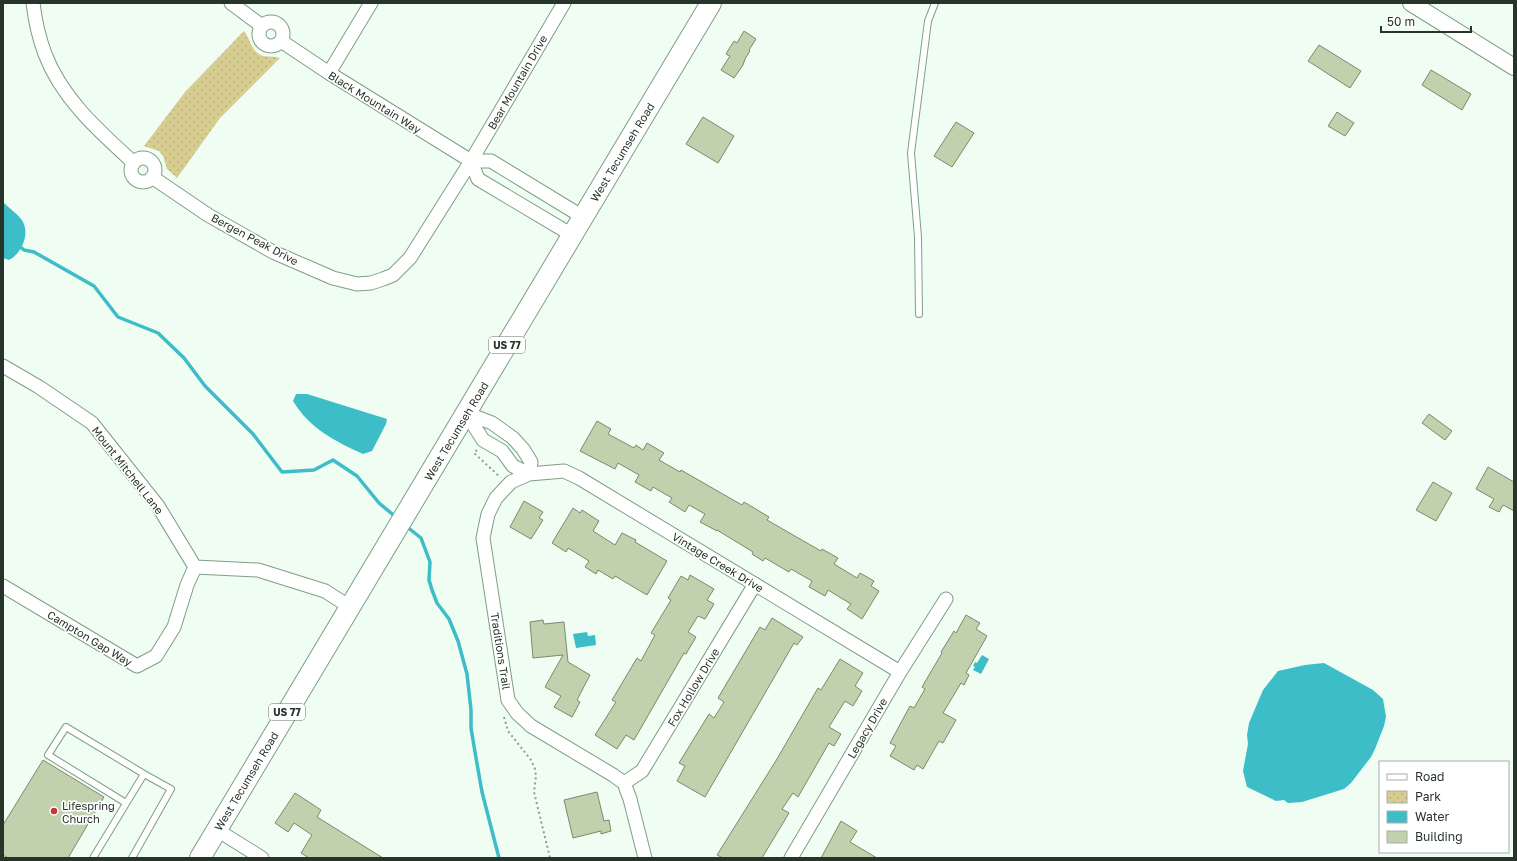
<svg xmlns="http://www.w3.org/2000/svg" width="1517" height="861" font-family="'Golos Text',sans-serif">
	<defs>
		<pattern id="park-dots" width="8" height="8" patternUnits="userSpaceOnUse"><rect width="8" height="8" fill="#d7cd91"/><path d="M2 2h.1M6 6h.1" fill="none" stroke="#b9b17d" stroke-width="1.8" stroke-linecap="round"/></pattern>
	</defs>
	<rect width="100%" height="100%" fill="#f0fdf2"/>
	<path fill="url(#park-dots)" d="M244,31c7,9 7,21 19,25 6,1 11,0 17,2l-60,60 -43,60 -10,-9 -4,-13 -4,-5 -15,-5 41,-54z"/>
	<path fill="#3cbdc8" d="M3,202c5,5 17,14 20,20 7,13 -2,32 -14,38l-6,-2z
		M296,394h11l80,25 -1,5 -14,27 -9,3c-28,-13 -53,-25 -70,-53z
		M587,632l1,4 7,-1 1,10 -20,3 -3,-14z
		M982,655l7,4 -8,15 -8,-4 2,-3 -2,-1 2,-4 2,1z
		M1324,663l49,27 10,9 3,18 -2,9 -9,23 -4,8 -20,26 -7,6 -42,13 -14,1 -4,-3 -8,1 -29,-14 -4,-16 5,-27 -1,-9 2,-12 14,-33 15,-19 27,-6z"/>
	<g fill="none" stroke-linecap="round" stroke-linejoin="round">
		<path stroke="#3cbdc8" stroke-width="3.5" d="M18,245l6,5 10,2 60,34 24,31 40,16 26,25 21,28 48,48 29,38 32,-2 19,-10 24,16 22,27 18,15
			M406,526l15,12 9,24 -1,18 3,10 5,13 12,16 9,22 9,33 4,36v18l4,24 7,40 17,66"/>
	</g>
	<path fill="#c1d0ad" stroke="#7d8969" d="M744,31l12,8 -7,11 1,1 -5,8 -2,6 -9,13 -13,-8 9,-14 -4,-2 8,-13 3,2z
		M1319,45l42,26 -11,17 -42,-27z
		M1431,70l40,24 -9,16 -40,-25z
		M1337,112l17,11 -9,13 -17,-10z
		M703,117l31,19 -16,27 -32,-19z
		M956,122l18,11 -22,34 -18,-11z
		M1429,414l23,17 -7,9 -23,-17z
		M597,421l14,8 -3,5 26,14 2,-3 7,5 4,-7 17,10 -5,7 21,12 1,-2 61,35 2,-3 25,15 -2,3 54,31 1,-2 16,9 -4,6 23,14 3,-5 14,8 -3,5 8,5 -17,28 -15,-10 4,-5 -23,-14 -3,6 -16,-9 3,-6 -21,-12 -2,3 -24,-14 -2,3 -11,-7 1,-2 -36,-22v1l-17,-9 5,-8 -16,-9 -4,7 -16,-10 3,-4 -19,-11 -2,4 -16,-9 4,-7 -21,-12 -3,6 -35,-18z
		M1488,467l26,15v29l-11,-6 -4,7 -10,-5 5,-8 -18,-10z
		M1433,482l19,11 -16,28 -20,-11z
		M524,501l19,11 -4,6 4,2 -12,19 -21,-12z
		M573,508l7,5 2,-3 17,11 -6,10 22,14 7,-12 14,7 -1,2 32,19 -20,34 -32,-19 -2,3 -15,-9 -2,4 -11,-7 4,-6 -21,-13 -2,4 -14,-9z
		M690,575l24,14 -7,11 7,4 -9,15 -7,-3 -10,16 8,5 -10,17 -2,-1 -50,87 -8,-5 -9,14 -22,-14 21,-33 -4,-2 25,-42 4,3 14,-26 -4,-2 20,-33 -3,-2 13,-22 7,4z
		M966,615l14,8 -4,6 11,7 -21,37 3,2 -5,10 -3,-2 -18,30 13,7 -13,23 -4,-2 -16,28 -6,-4 -3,5 -24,-14 6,-10 -6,-3 20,-37 4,2 11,-19 -3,-2 20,-34 -1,-1 13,-21 2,2z
		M772,618l31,19 -6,8 -3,-2 -89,154 -28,-16 8,-15 -6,-3 30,-49 5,4 10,-16 -6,-4 42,-71 5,3z
		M543,620l1,4 20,-2 4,40 22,13 -13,25 3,2 -8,15 -18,-10 7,-11 -16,-9 18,-32 -30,3 -3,-36z
		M840,659l23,14 -8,13 7,5 -9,15 -8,-5 -16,26 12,7 -7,12 -5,-3 -31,54 -5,-4 -11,16 7,4 -27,45h-39l-6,-3 60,-96 41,-71 3,2z
		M43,760l61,37 -36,61h-60l-5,-3v-30z
		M597,792l7,29 5,-1 2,11 -10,3v-3l-28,7 -9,-38z
		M295,793l26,17 -4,7 66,41h-74l-8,-5 11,-18 -18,-12 -6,9 -13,-9z
		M841,821l16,10 -7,11 27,16h-56z"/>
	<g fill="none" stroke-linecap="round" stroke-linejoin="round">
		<defs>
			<path id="service" d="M919,314l-1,-77 -7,-84 17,-132 7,-18
				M126,803l-78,-48 18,-28 78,47
				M93,858l51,-84 27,15 -39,69"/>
			<path id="minor" d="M33,3c2,17 6,35 12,51 17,45 55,78 89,109
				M231,3l31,23
				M259 34a12 12 0 1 1 24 0a12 12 0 1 1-24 0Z
				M281,41l48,32 142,88h20l92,56
				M329,73l42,-70
				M131 170a12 12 0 1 1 24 0a12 12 0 1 1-24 0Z
				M471,161l7,18 94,56
				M152,177l56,38 65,37 60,26 24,6 14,-1 12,-4 10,-4 17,-17 61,-97 93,-158
				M3,366l36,21 53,36 66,83 37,61
				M466,413l26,10 21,15 10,11 8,13 -2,12 -16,-8 -11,-15 -19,-11z
				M195,567l63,3 67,21 25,16
				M3,586l134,80 19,-10 18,-29 13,-42 8,-18
				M624,783l18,-12 113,-187
				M217,830l45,28
				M645,858l-15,-59 -6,-16 -11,-8 -82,-49 -14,-13 -9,-13 -25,-162 5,-24 8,-16 15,-16 18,-8 35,-3 15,7 321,194
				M791,858l109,-186 46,-73"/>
			<path id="tertiary" d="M1411,3l103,64"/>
			<path id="primary" d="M200,858l511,-855"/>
		</defs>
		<use href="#service" stroke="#7f9e86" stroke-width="8"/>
		<use href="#minor" stroke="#7f9e86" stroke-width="15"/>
		<use href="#tertiary" stroke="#7f9e86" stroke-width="18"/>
		<use href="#primary" stroke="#7f9e86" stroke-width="22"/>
		<path stroke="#8f9c91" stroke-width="2" stroke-dasharray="2 3" stroke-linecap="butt" d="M477,450l-3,3 26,24
			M504,717l4,14 23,29 4,9 1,7 -2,16 16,66"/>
		<use href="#service" stroke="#fff" stroke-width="6"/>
		<use href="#minor" stroke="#fff" stroke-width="13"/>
		<use href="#tertiary" stroke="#fff" stroke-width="16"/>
		<use href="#primary" stroke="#fff" stroke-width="20"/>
	</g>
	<circle fill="#c6363f" stroke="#fff" stroke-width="1.5" cx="54" cy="811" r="4"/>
	<g text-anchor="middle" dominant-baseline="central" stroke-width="3.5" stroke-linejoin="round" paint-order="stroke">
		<g fill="#fff" stroke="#68716a" stroke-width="1">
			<rect x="489" y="337" width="36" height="16" rx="3"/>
			<rect x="269" y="704" width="36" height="16" rx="3"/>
		</g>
		<g font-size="10" font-weight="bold" fill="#27342a">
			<text x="507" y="345">US 77</text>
			<text x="287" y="712">US 77</text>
		</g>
		<g font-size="11" fill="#27342a" stroke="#fff">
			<text transform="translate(517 82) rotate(-60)">Bear Mountain Drive</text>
			<text transform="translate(375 102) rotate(32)">Black Mountain Way</text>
			<text transform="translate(622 152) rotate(-59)">West Tecumseh Road</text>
			<text transform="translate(255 239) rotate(28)">Bergen Peak Drive</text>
			<text transform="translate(456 431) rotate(-59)">West Tecumseh Road</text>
			<text transform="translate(128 470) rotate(52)">Mount Mitchell Lane</text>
			<text transform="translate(718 562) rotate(31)">Vintage Creek Drive</text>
			<text transform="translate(90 638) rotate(31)">Campton Gap Way</text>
			<text transform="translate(501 651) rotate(81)">Traditions Trail</text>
			<text transform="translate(693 687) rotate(-59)">Fox Hollow Drive</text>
			<text transform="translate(867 728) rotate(-60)">Legacy Drive</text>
			<text transform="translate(246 781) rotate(-59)">West Tecumseh Road</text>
		</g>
		<g font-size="11" fill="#27342a" stroke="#fff" text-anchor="start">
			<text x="62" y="805">Lifespring<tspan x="62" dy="13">Church</tspan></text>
		</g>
	</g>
	<rect width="1517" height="861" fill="none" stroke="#27342a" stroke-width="8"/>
	<rect x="1379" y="761" width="130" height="92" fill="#ffffff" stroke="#a9aeaa"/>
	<rect x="1387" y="774" width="20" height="6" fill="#ffffff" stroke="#a9aeaa"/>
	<text x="1415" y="781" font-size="12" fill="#27342a">Road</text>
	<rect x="1387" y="791" width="20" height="12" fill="url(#park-dots)" stroke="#a9aeaa"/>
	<text x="1415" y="801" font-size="12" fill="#27342a">Park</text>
	<rect x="1387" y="811" width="20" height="12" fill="#3cbdc8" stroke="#a9aeaa"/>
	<text x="1415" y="821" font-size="12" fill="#27342a">Water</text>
	<rect x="1387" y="831" width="20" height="12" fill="#c1d0ad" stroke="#a9aeaa"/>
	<text x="1415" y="841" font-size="12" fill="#27342a">Building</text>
	<path d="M1381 26v6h90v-6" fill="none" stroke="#27342a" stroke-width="2"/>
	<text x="1387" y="26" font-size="12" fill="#27342a" stroke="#ffffff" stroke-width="3" paint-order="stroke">50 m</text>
</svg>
